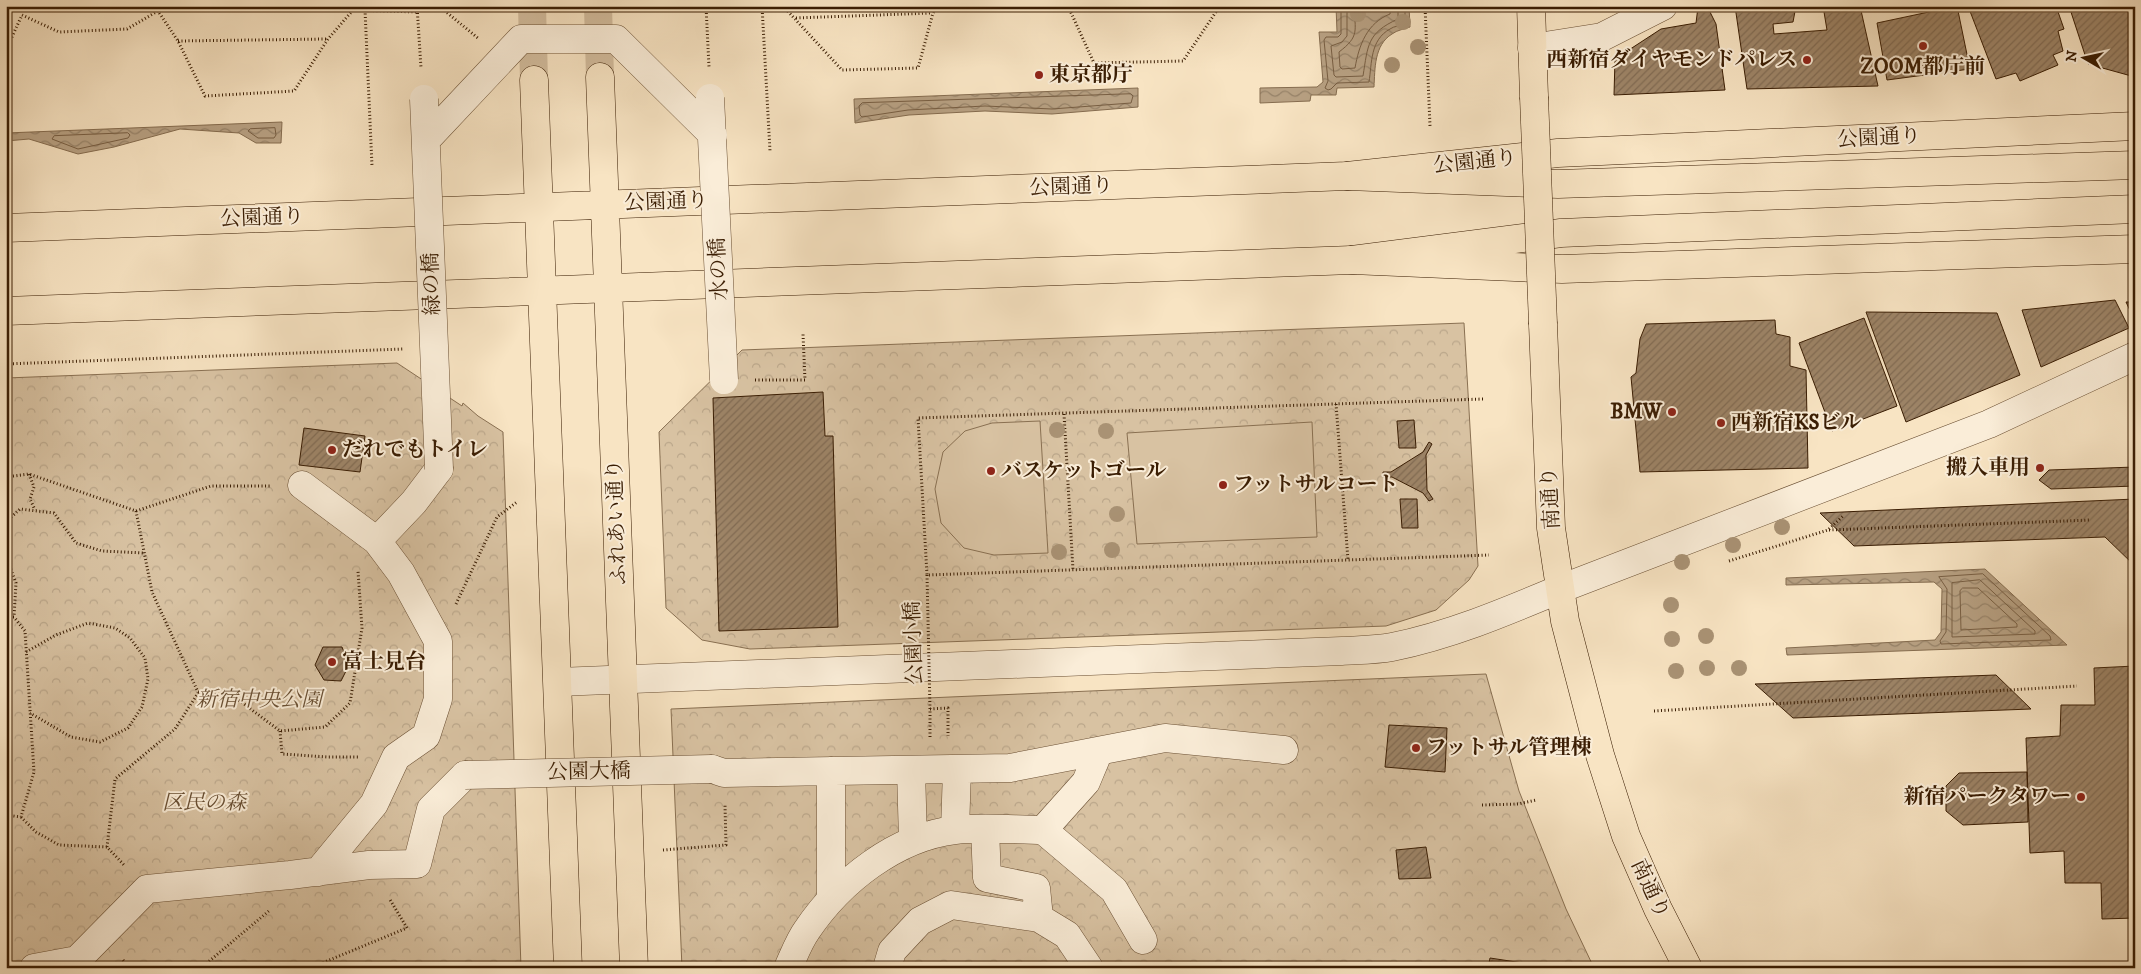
<svg xmlns="http://www.w3.org/2000/svg" width="2141" height="974" font-family="'IM FELL DW Pica','Noto Serif JP',serif">
	<defs>
		<pattern id="forest-crowns" width="20" height="18" patternUnits="userSpaceOnUse" patternTransform="scale(1.25)"><rect width="20" height="18" fill="#d8c2a2"/><path d="M2 6a3 3 0 1 1 6 0M12 15a3 3 0 1 1 6 0" fill="none" stroke="#baa68a"/></pattern>
		<pattern id="water-waves" width="16" height="10" patternUnits="userSpaceOnUse" patternTransform="scale(1.25)"><rect width="16" height="10" fill="#b7a082"/><path d="M0 5q4-4 8 0t8 0" fill="none" stroke="#968268"/></pattern>
		<pattern id="building-hatch" width="6" height="6" patternUnits="userSpaceOnUse" patternTransform="scale(1.25)"><rect width="6" height="6" fill="#9d8467"/><path d="M-1 1l2-2M0 6l6-6M5 7l2-2" fill="none" stroke="#816b53"/></pattern>
	</defs>
	<rect width="100%" height="100%" fill="#f8e4c3"/>
	<filter id="stains"><feTurbulence type="fractalNoise" baseFrequency=".004" numOctaves="4"/><feColorMatrix values="0 0 0 0 .2 0 0 0 0 .09 0 0 0 0 .02 0 0 0 .5 -.17"/></filter>
	<radialGradient id="worn" r=".72"><stop offset=".6" stop-color="#630" stop-opacity="0"/><stop offset="1" stop-color="#630" stop-opacity=".3"/></radialGradient>
	<path fill="url(#forest-crowns)" stroke="#897052" d="M1464,323l14,243 -9,14 -33,30 -50,16 -636,23 -48,-9 -36,-32 -7,-176 83,-82z
		M397,363l65,43 1,-3 15,13 25,16 18,536h-515v-590z
		M1486,674l33,117 47,118 28,59h-912l-11,-259z"/>
	<path fill="#d8c2a2" stroke="#897052" d="M1040,421l8,132 -54,2 -30,-7 -23,-25 -6,-34 8,-37 22,-21 27,-8z
		M1312,422l5,115 -180,7 -10,-111z"/>
	<path fill="url(#water-waves)" stroke="#856c4f" d="M1336,6h73l1,21c-5,2 -13,3 -18,7 -18,11 -17,35 -18,53l-37,1 -1,7h-25l-1,6 -50,2v-15l57,-1 6,-5 -4,-50h18z
		M1138,88v19l-86,7 -67,-3 -76,4 -54,8 -1,-24z
		M282,122l-1,21h-25l-17,-10 -59,-4 -66,18 -36,7 -49,-15 -23,2v-8z
		M1985,569l82,76 -280,10 -1,-7 149,-8 6,-8 1,-43 -8,-7 -148,3v-7z"/>
	<g fill="none" stroke-linecap="round" stroke-linejoin="round">
		<path stroke="#785e42" stroke-width="1" d="M1341,6v28l-3,3h-12l-2,3 4,41 -3,7 3,2 3,-1 6,-6 32,-1c3,-19 1,-42 21,-53 4,-3 10,-3 15,-5v-18
			M1347,6v30l-5,6 -11,4 3,29 2,2 27,-1c5,-31 4,-43 35,-57v-13
			M1354,6c1,25 6,30 -15,46l1,15 2,2 13,-1c4,-23 12,-45 35,-54l1,-8
			M1131,94l2,2 -2,7 -79,6 -67,-3 -77,4 -46,7 -2,-2 -1,-9 3,-3z
			M275,128l1,7 -2,3h-16l-10,-7 2,-2z
			M128,133l2,2 -2,3 -50,11 -26,-10 2,-3z
			M1983,574l67,62 1,4 -110,4 -1,-3 6,-9 1,-43 -8,-12z
			M1980,580l55,51v3l-83,3v-54z
			M1963,588h15l39,36v3l-56,3 -1,-39z"/>
	</g>
	<path fill="url(#building-hatch)" stroke="#3a1d03" d="M1707,6l9,18 9,66 -111,5 1,-36 46,-30 35,-6 2,-16z
		M1735,6h61l-3,16 -20,2 1,10 53,-4 -4,-24h37l18,80 -131,3z
		M1957,6l13,63 -83,11 -10,-57z
		M1968,6h88l8,23 -6,2 5,20 -10,4 5,10 -38,16 -4,-8 -20,6z
		M2069,6h66v71l-47,-13z
		M2115,300l14,28 -88,39 -19,-57z
		M2126,302h9v19z
		M1866,312l131,1 23,62 -114,47z
		M1864,318l33,88 -65,25 -33,-88z
		M1775,320l1,14 14,3v29l16,4 2,98 -168,4 -9,-95 5,-4 4,-34 6,-15z
		M823,392l2,44h8l5,191 -119,4 -6,-233z
		M1414,420l2,28h-17l-2,-27z
		M304,428l61,8 -5,36 -61,-7z
		M1429,442l3,2 -6,11 1,35 6,9 -4,2 -6,-8 -31,-16h-9v-5h8l32,-20z
		M2135,467v19l-84,3 -12,-9 10,-10z
		M1400,499h17l1,29h-16z
		M2135,499v67l-30,-29 -251,9 -34,-33z
		M323,647h19l7,18 -8,16 -17,-1 -9,-15z
		M2135,666v252l-33,1 -1,-36h-36l-1,-32 -34,2 -4,-115 34,-2 1,-31h34l-1,-37z
		M1996,675l35,34 -238,9 -38,-34z
		M1389,725l58,3 -2,44 -60,-5z
		M2027,772l1,50 -65,3 -17,-14v-25l13,-13z
		M1426,847l5,31 -32,1 -3,-29z
		M1490,958l59,9v1h-61z"/>
	<g fill="none" stroke-linecap="round" stroke-linejoin="round">
		<path stroke="#d2bc9d" stroke-width="28" stroke-dasharray="28 14" stroke-linecap="butt" d="M532,6l2,74
			M598,6l2,71"/>
		<defs>
			<path id="minor" d="M1532,48l70,-11 61,-31
				M302,485l75,56 37,-39 25,-33
				M558,682l784,-31c17,-1 34,-1 50,-4 59,-12 113,-35 168,-58l429,-165 146,-68
				M712,769l12,4 286,-5 155,-30 119,12
				M911,770l2,70
				M831,771v127
				M985,829l2,49 49,10 3,30
				M955,830l2,-60
				M1043,830l43,-48 13,-31
				M318,872l56,-68 22,-47 30,-21 12,-37v-58l-37,-68 -24,-32
				M34,968l43,-8 70,-71 143,-14 79,-10 48,-1 14,-55 34,-34
				M788,968c6,-13 11,-27 19,-38 33,-49 89,-93 148,-100 29,-4 60,0 88,0l71,60 29,50
				M887,968l5,-17 28,-30 31,-16 88,13 28,17 22,33"/>
			<path id="major" d="M1531,6l3,91
				M600,77l34,891
				M534,80l34,888
				M6,228l1341,-52 211,-23 577,-27
				M6,311l1346,-51 210,9 573,-20
				M1543,324l8,204 14,93 35,134 26,81 32,73 30,59"/>
			<path id="highway" d="M1347,176l211,8 577,-19
				M1352,260l209,-27 574,-24"/>
		</defs>
		<use href="#minor" stroke="#6a4f33" stroke-width="29"/>
		<use href="#major" stroke="#3a1d03" stroke-width="29"/>
		<use href="#highway" stroke="#3a1d03" stroke-width="29"/>
		<path stroke="#3a1d03" stroke-width="3" stroke-dasharray="1 2.5" stroke-linecap="butt" d="M417,6l4,62
			M439,6l40,33
			M706,6l3,61
			M762,6l8,145
			M783,6l59,64 76,-2 15,-55 4,-7
			M1068,6l26,57 89,-2 37,-55
			M1425,6l5,120
			M706,7l11,-1
			M1069,9l71,-3
			M365,10l7,156
			M796,18l136,-5
			M178,41l149,-2
			M6,50l16,-35 37,17 68,-3 31,-18 20,30 27,55 89,-5 34,-52 25,-29 64,2
			M6,364l397,-15
			M755,380h50l-2,-46
			M1483,399l-565,19 9,157 562,-20
			M1336,404l12,156
			M1064,414l9,156
			M29,474l5,13 -4,12 5,11
			M6,477l23,-3 107,37 75,-25h60
			M136,511l16,81 46,100
			M6,522l14,-13 34,4 22,30 26,8 42,2
			M1829,530l262,-10
			M6,556l10,27 -2,34
			M1729,561l99,-31 15,-14
			M456,604l41,-87 20,-15
			M6,617h8l11,14 9,141 -13,45 -15,-2
			M26,652l30,-17 32,-12 27,5 15,10 15,20 3,21 -6,28 -14,21 -28,14 -29,-5 -41,-24
			M198,692l38,6 44,33 45,-4 25,-24 12,-75 -4,-57
			M1654,711l423,-25
			M280,731l2,23 46,3h32
			M930,737v-28l18,-1v28
			M1482,805l36,-1 18,-4
			M21,817l15,15 23,13 48,2 18,19
			M107,847l8,-68 60,-50 23,-36
			M663,850l63,-5 -1,-40
			M123,960l6,8
			M201,968l69,-58
			M310,968l97,-40 -18,-30
			M1829,968l188,-2 4,2"/>
		<use href="#minor" stroke="#faedd8" stroke-width="28"/>
		<use href="#major" stroke="#f8e4c3" stroke-width="28"/>
		<use href="#highway" stroke="#f8e4c3" stroke-width="28"/>
		<defs>
			<path id="minor-bridge" d="M710,98l14,282
				M424,99l15,370
				M426,140l95,-101h95l97,96
				M465,775l247,-6"/>
			<path id="major-bridge" d="M1534,97l9,227"/>
		</defs>
		<use href="#minor-bridge" stroke="#6a4f33" stroke-width="29" stroke-linecap="butt"/>
		<use href="#major-bridge" stroke="#3a1d03" stroke-width="29" stroke-linecap="butt"/>
		<path stroke="#3a1d03" stroke-width="3" stroke-dasharray="1 2.5" stroke-linecap="butt" d="M927,575l3,134"/>
		<use href="#minor-bridge" stroke="#faedd8" stroke-width="28"/>
		<use href="#major-bridge" stroke="#f8e4c3" stroke-width="28"/>
	</g>
	<g fill="#a99274">
		<circle cx="1358" cy="14" r="8"/>
		<circle cx="1403" cy="22" r="8"/>
		<circle cx="1418" cy="47" r="8"/>
		<circle cx="1392" cy="65" r="8"/>
		<circle cx="1057" cy="430" r="8"/>
		<circle cx="1106" cy="431" r="8"/>
		<circle cx="1117" cy="514" r="8"/>
		<circle cx="1782" cy="527" r="8"/>
		<circle cx="1733" cy="545" r="8"/>
		<circle cx="1112" cy="550" r="8"/>
		<circle cx="1059" cy="552" r="8"/>
		<circle cx="1682" cy="562" r="8"/>
		<circle cx="1671" cy="605" r="8"/>
		<circle cx="1706" cy="636" r="8"/>
		<circle cx="1672" cy="639" r="8"/>
		<circle cx="1707" cy="668" r="8"/>
		<circle cx="1739" cy="668" r="8"/>
		<circle cx="1676" cy="671" r="8"/>
	</g>
	<g fill="#8f2418" stroke="#faedd8" stroke-width="2">
		<circle cx="1923" cy="46" r="5"/>
		<circle cx="1807" cy="60" r="5"/>
		<circle cx="1039" cy="75" r="5"/>
		<circle cx="1672" cy="412" r="5"/>
		<circle cx="1721" cy="423" r="5"/>
		<circle cx="332" cy="450" r="5"/>
		<circle cx="2040" cy="468" r="5"/>
		<circle cx="991" cy="471" r="5"/>
		<circle cx="1223" cy="485" r="5"/>
		<circle cx="332" cy="662" r="5"/>
		<circle cx="1416" cy="748" r="5"/>
		<circle cx="2081" cy="797" r="5"/>
	</g>
	<g text-anchor="middle" dominant-baseline="central" stroke-width="4" stroke-linejoin="round" paint-order="stroke">
		<g font-size="21" font-weight="bold" fill="#3a1d03" stroke="#faedd8" text-anchor="start">
			<text x="1797" y="60" text-anchor="end">西新宿ダイヤモンドパレス</text>
			<text x="1923" y="67" text-anchor="middle">ZOOM都庁前</text>
			<text x="1049" y="75">東京都庁</text>
			<text x="1662" y="412" text-anchor="end">BMW</text>
			<text x="1731" y="423">西新宿KSビル</text>
			<text x="342" y="450">だれでもトイレ</text>
			<text x="2030" y="468" text-anchor="end">搬入車用</text>
			<text x="1001" y="471">バスケットゴール</text>
			<text x="1233" y="485">フットサルコート</text>
			<text x="342" y="662">富士見台</text>
			<text x="1426" y="748">フットサル管理棟</text>
			<text x="2071" y="797" text-anchor="end">新宿パークタワー</text>
		</g>
		<g font-size="21" fill="#3a1d03" stroke="#faedd8">
			<text transform="translate(1879 138) rotate(-3)">公園通り</text>
			<text transform="translate(1475 162) rotate(-6)">公園通り</text>
			<text transform="translate(1071 187) rotate(-2)">公園通り</text>
			<text transform="translate(666 202) rotate(-2)">公園通り</text>
			<text transform="translate(262 218) rotate(-2)">公園通り</text>
			<text transform="translate(719 269) rotate(-93)">水の橋</text>
			<text transform="translate(432 284) rotate(-92)">緑の橋</text>
			<text transform="translate(1551 498) rotate(-93)">南通り</text>
			<text transform="translate(617 522) rotate(-92)">ふれあい通り</text>
			<text transform="translate(914 643) rotate(-92)">公園小橋</text>
			<text transform="translate(589 772) rotate(-1)">公園大橋</text>
			<text transform="translate(1650 889) rotate(65)">南通り</text>
		</g>
		<g font-size="21" font-style="italic" fill="#694f33" stroke="#faedd8">
			<text x="259" y="700">新宿中央公園</text>
			<text x="204" y="803">区民の森</text>
		</g>
	</g>
	<rect width="2141" height="974" fill="none" stroke="#f8e4c3" stroke-width="25"/>
	<rect x="8" y="8" width="2126" height="959" fill="none" stroke="#3a1d03" stroke-width="2.5"/>
	<rect x="12" y="12" width="2116" height="949" fill="none" stroke="#3a1d03"/>
	<g transform="translate(2084 58) rotate(279)" stroke="#faedd8" stroke-width="4" paint-order="stroke">
	<path d="M0-4L9 19L0 12L-9 19Z" fill="#3a1d03"/>
	<text y="-8" font-size="14" font-weight="bold" text-anchor="middle" fill="#3a1d03">N</text>
	</g>
	<rect width="100%" height="100%" filter="url(#stains)"/>
	<rect width="100%" height="100%" fill="url(#worn)"/>
</svg>
